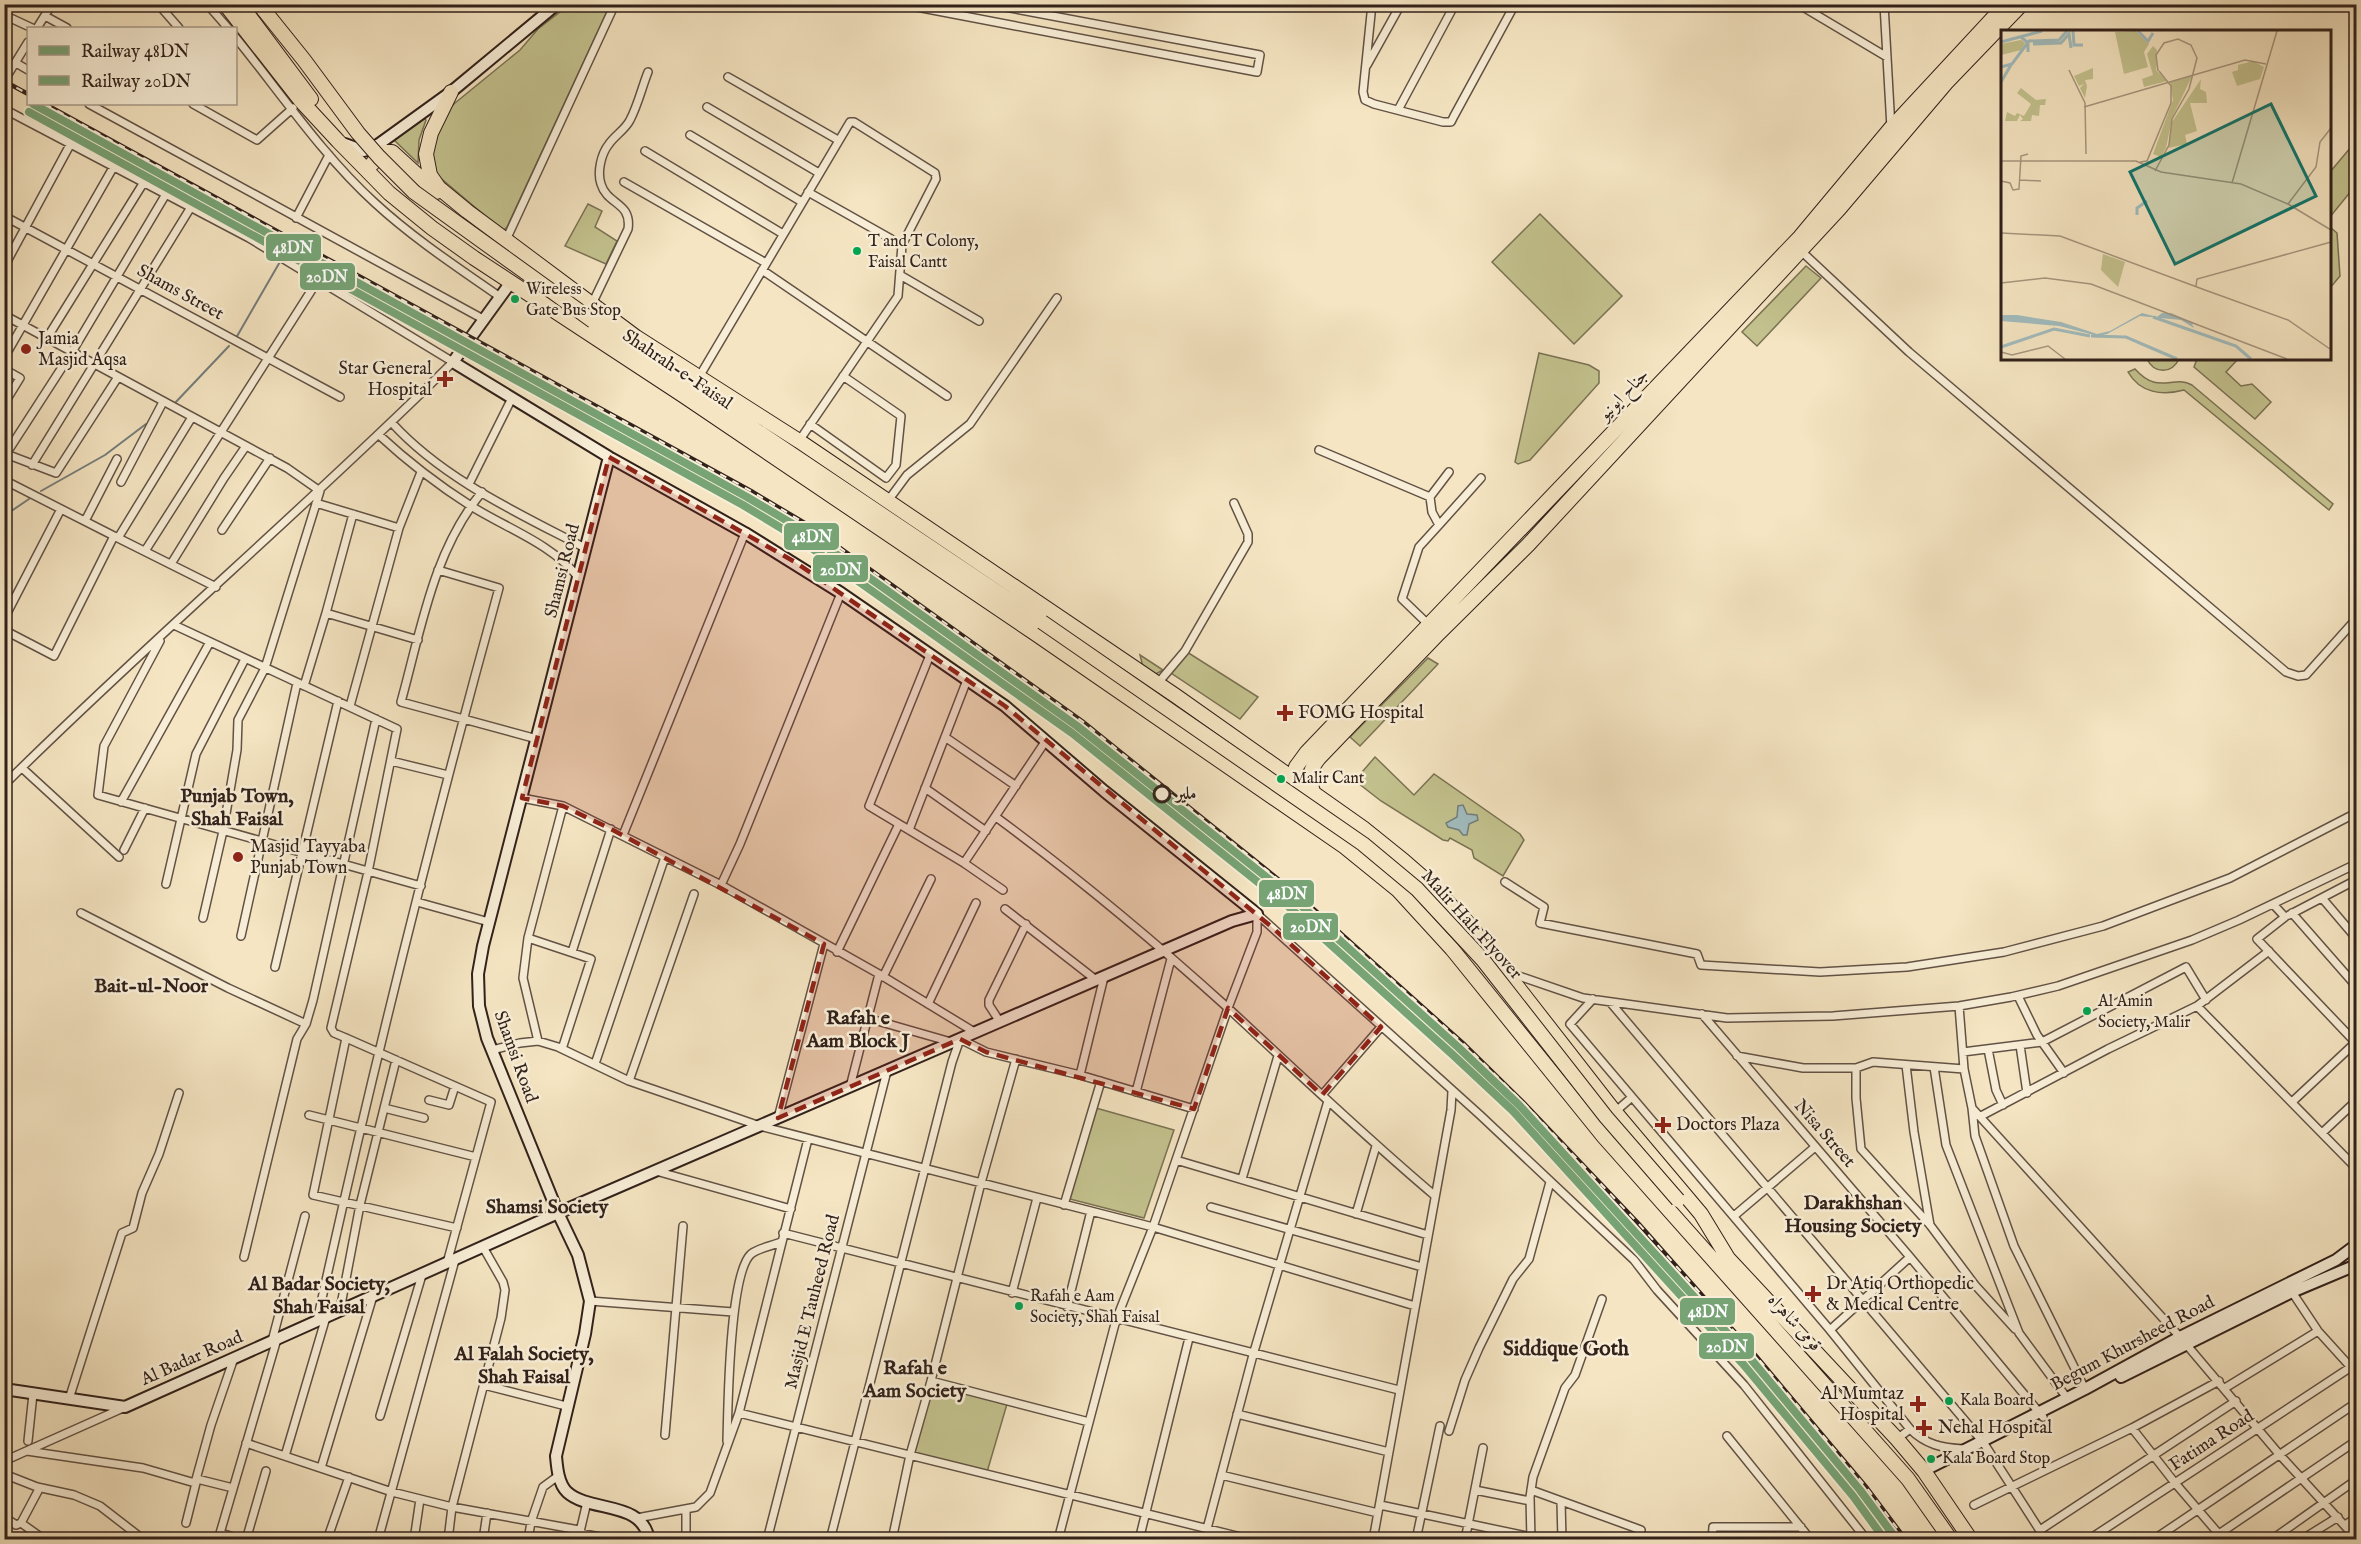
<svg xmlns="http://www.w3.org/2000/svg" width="2361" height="1544" font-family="'IM FELL English',Amiri,serif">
	<rect width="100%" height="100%" fill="#f5e5c2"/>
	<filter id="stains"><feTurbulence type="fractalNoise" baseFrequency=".00333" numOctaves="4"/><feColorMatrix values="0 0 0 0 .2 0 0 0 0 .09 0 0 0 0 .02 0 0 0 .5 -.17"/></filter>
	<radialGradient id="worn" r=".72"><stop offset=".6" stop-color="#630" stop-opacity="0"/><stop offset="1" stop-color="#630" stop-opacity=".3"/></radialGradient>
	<path fill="#c3c28e" stroke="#7a7254" stroke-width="1.5" d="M569,5h41l-103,222 -4,4 -66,-56 -6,-10 3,-24 8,-25 13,-13 65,-53 18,-21z
		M423,118l3,2 -7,20 -1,23 -24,-23z
		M2356,141v44l-26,32v-45z
		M588,204l14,7 -7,16 22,14 -11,23 -41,-18z
		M1540,214l82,82 -48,48 -82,-82z
		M2330,227l7,6 3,43 -10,12z
		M1806,266l15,12 -64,68 -15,-14z
		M1539,353l50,12 10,6v12l-69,77 -12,4 -3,-2z
		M2147,359h32c-7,15 -25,15 -32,0z
		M2197,359h41l-12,13 15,14 11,-2 19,18 -16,17 -61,-52z
		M2135,369c24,27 38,5 57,16l141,119 -4,6 -145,-120c-22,6 -44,3 -56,-18z
		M1187,652l71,45 -18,22 -69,-46z
		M1140,655l23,15 -9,5 -11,-8z
		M1428,658l10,6 -78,82 -10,-9z
		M1375,757l39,38 20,-21 86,60 4,6 -21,36 -29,-18 -2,-8 -22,-12 -2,3 -5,-1 -62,-39 -23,-18 -2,-4z
		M1096,1108l78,22 -30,88 -78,-20z
		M933,1383l73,19 1,2 -20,68 -73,-17z"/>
	<path fill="#a1bcbe" stroke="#747e7d" stroke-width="1.5" d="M1463,805l4,9 10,1 1,5 -9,4 -2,11h-4l-4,-5 -11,-3 -2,-4 11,-6 1,-11z"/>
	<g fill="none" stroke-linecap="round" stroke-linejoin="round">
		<path stroke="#747e7d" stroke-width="2" d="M236,338l45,-78
			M174,404l55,-58
			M41,491l64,-36 41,-31
			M4,516l25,-17"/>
		<defs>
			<path id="street" d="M104,4l5,3 7,-3
				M158,4l21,24
				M207,4l21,24
				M901,4l356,68 3,-17 -271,-51
				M1372,4l-9,88 2,8 9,4 69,18h8l3,-6 61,-112
				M1798,4l89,53
				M1884,4l7,124
				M4,15l28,13
				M45,16l22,12
				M37,28l15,-24
				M236,38c44,54 87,118 139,165 38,35 82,64 125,94
				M16,63l12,7
				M1367,65l34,-61
				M728,77l110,63
				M4,81l24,-39
				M89,104l394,215
				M193,104l64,36 36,-32
				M707,107l112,66
				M4,109l245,129 204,124c-146,145 -303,278 -449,423
				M1398,110l57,-106
				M690,135l112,67
				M645,151l138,83
				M624,182l142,81
				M808,192l94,53
				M4,216l336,181
				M296,218l33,-63
				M506,240l109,-236
				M1800,250l109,102 377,320 12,4 8,-1 50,-56
				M4,267l67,-124
				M762,270l185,126
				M900,275l79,46
				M592,304l36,-75c4,-27 -21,-24 -27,-45 -4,-12 0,-30 8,-40 6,-9 16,-14 21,-24 8,-15 12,-33 18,-48
				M4,315l283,153 33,23 -55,177 -27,52 -1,30 -14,81 -20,87
				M47,338l97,-156
				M4,358l110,-192
				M4,369l16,9 -16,26
				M118,377l-62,96 -50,-19 66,-102 94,-158
				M699,377l151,-255h4l81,51 1,6 -34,66 -4,51 -99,145
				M392,423c51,56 126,90 193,125
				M810,424l76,54 10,-13 5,-49 -58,-40
				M379,435c28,26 59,50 92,71 35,22 81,38 107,71
				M1319,450l111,47 2,15 7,13 -20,22 -17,52 28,27
				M32,465l159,-258
				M4,480l110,56
				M121,482l42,-80
				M469,484l43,-86
				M482,492c-49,59 -61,138 -81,210l136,37
				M1430,497l19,-25
				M887,502l20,-27 63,-51 87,-126
				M316,503l83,25
				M85,521l32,-62
				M1439,525l42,-47
				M222,530l48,-72
				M118,538l74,-121
				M145,551l173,-271
				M171,564l53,-86 22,-32
				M326,613l27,-99
				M4,619l57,-110
				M174,625l223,104 -29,143 -37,156 3,5 12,5 145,64 -44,161
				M4,630l50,26 60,-120 102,51
				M160,641l-56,105 -6,49 323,91
				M930,655l-61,151 95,57 39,27
				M1158,683l27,-32 63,-109v-8l-14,-31
				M304,686l22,-73 92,27
				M350,706l49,-178 22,-56
				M945,737l71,49
				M391,761l57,14
				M22,768l97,89
				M925,788l61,43
				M522,798l41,8 158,79 158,89 97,59
				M121,802l89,-160
				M996,817c80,59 158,124 232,191 68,63 135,127 206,187
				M909,830l58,-150
				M623,835l122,-302
				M124,850l21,-42
				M964,863l81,-121
				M1505,882l39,25 -4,16 157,31 4,11 119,7 87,-5 97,-15 99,-26 127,-48 126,-65
				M166,884l30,-130 49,-95
				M721,885l19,-41 101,-251
				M2322,898l34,40
				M417,902l72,20
				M2273,904l12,13 -28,22 99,104
				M1005,909l91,71
				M81,913l147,75 78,36
				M2292,913l64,73
				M1257,914l223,201 154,145 23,30 87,95 123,155
				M2289,915l67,-35
				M241,936l56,-253
				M528,938l63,21 -29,90
				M572,952l39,-123
				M837,952l62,-128
				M275,967l63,-266
				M1510,973l73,25 144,20 106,-2 126,-10 52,-9 47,-11 134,-46 47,-20 117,-56
				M883,977l48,-98
				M2018,996l19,39 27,38
				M1593,999l-23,25 260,306 80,99 -13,10
				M1610,1002l373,440 63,98
				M928,1004l48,-101
				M1959,1006l5,63 8,39 208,229 99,117 77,84
				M2197,1006l159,162
				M1702,1014l208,243 133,160
				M867,1018l84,24
				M1000,1022l-11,-17v-5l37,-76
				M346,1038l-33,157 144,33
				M538,1041l-15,-63 5,-40 35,-132
				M2020,1045l7,48
				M1988,1049l8,41 7,15
				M492,1050l28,-7 18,-2 20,6 71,34 131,45 393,101 262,79
				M1963,1052l79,-10 144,-75 20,33
				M1737,1056l66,12h53l17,-6 91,7
				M595,1064l70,-207
				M1906,1065l8,67 16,93
				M1934,1067l12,78 73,188 48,65
				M1856,1068v30l5,51 69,76 45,60 40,44
				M1080,1075l24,-98
				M629,1081l65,-187
				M850,1087l29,-113
				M1136,1092l35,-133
				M1322,1095l59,-68
				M429,1100l20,5 6,-19
				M2292,1102l64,-60
				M384,1108l40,10
				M1972,1108l3,28 39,110 71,143
				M1615,1112l17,-15
				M309,1115l167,42
				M1981,1116l127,-67 89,-43 72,-55
				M778,1118l46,-174
				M2322,1133l34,-32
				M1176,1160l252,75
				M656,1171l135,38
				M1242,1179l36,-123
				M1064,1205l37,-124
				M1211,1207l211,60
				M1356,1214l20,-68
				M1734,1216l81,-69
				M783,1233l616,157
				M244,1257l53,-218 9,-15 7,-24 63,-281
				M2292,1292l26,39 38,42
				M1012,1293l25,-95
				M590,1301l143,11
				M1067,1307l24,-96
				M340,1310l20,-105 36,-145
				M317,1321c54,-246 115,-490 182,-733l-61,-18
				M1830,1330l80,-73
				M272,1341l33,-125
				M931,1381l158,41
				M484,1385l82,21
				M2225,1388l93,-57
				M69,1399l53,-166 11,-5 9,-35 17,-39 20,-61
				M739,1413l514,127
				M1237,1414l152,38
				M380,1416l42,-141
				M2132,1428l43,55 49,57
				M1910,1429c16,16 32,19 54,20
				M1449,1431l16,-51 14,-32 34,-69 16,-20 21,-77
				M665,1435l18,-209
				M1727,1436l84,104
				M28,1441l5,-47
				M727,1441c1,-33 2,-167 24,-187 7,-6 21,-8 30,-12
				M246,1443l146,49 60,15 127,23
				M27,1451l116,17 52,15 16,-58 23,-67
				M285,1456l41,-139
				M4,1461l119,-53
				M321,1468l52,-172
				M4,1474l33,13 37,8 26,11 44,34
				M1221,1475l157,38
				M197,1479l36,9
				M1475,1490l55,11
				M1531,1490l110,40 -3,10
				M1561,1501l1,39
				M1380,1505l151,32
				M1974,1505l158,-77 87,-47
				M4,1517l12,8 5,-2 17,-32 -1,-4
				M637,1518l59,-11 14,-14 29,-80 69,-274
				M21,1523l24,17
				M186,1523l10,-40
				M2345,1525l11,-7
				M2040,1530l196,-129
				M221,1533l21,7
				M579,1533l37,7
				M218,1540l59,-201
				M246,1540l20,-69
				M327,1540l22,-63
				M378,1540l77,-280
				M414,1540l6,-41
				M448,1540l4,-33 49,-189 4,-28 -2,-8 -20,-35
				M483,1540l4,-27
				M528,1540l3,-18 12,-35 15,-11
				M578,1540l9,-38
				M686,1540v-31
				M767,1540l120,-469
				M830,1540l122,-478 8,-23 26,13 94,23 114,34
				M892,1540l18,-85 21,-74 50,-198 35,-124
				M1058,1540l58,-220 37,-93 75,-219 29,-76v-18
				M1139,1540l50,-202
				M1204,1540l49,-185 75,-254
				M1373,1540l78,-430 1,-19
				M1416,1540l24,-114
				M1465,1540l18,-92
				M1531,1540l-1,-43 3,-20 32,-89 10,-13 27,-76
				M1712,1540l1,-13h88
				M2088,1540l263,-173
				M2153,1540l203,-137
				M2210,1540l146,-99
				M2271,1540l85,-60
				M2301,1540l37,-23"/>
			<path id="secondary" d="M345,144l19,7 15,-7 72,-52 106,-88
				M511,282l-58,80 156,95 136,76 96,60 164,113 99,85 153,123
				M609,457l-126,489 -5,28 1,32 8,32 71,175 20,42 12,46 -5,33 -29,122c1,11 2,27 11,36 23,21 76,8 82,48
				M2121,1377l171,-85 64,-27
				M4,1389l121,18 433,-194 674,-292 25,-7
				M1923,1471l162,-82 95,-52 156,-77 20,-15"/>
			<path id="highway" d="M225,4l76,97 37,40 51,52 43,35 42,30 210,138 352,238 309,213 53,43 54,59 152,188 304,342 43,61
				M240,4l71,95
				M451,92l-20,41 -5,21 4,21 9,13 28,23 169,126 5,7
				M372,164l10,-12h10l44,40
				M593,321l449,301
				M636,337l163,104 377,255 187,132 41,33 23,20 40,41 148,190 86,102 28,46
				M1292,784l4,-17 11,-15 493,-515 91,-109 115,-124
				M1314,794c-6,-15 -5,-24 5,-36l120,-125 89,-88 311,-336 107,-126 76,-79
				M1724,1254l173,185 27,32 47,69"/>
		</defs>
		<use href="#street" stroke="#625245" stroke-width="10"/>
		<use href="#secondary" stroke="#31211b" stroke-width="14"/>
		<use href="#highway" stroke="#31211b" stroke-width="16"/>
		<use href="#street" stroke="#f8eed7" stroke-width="7"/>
		<use href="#secondary" stroke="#f8eed7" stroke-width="10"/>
		<use href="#highway" stroke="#f5e5c2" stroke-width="14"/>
		<defs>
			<path id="rail" d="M4,81l24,13
				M45,104l706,387 57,34 274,196 217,175 166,149 58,57 115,121 118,133 111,132 39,52"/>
		</defs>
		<use href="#rail" stroke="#31211b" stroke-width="4.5"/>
		<use href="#rail" stroke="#f8eed7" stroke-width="2" stroke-dasharray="7" stroke-linecap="butt"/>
		<defs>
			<path id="highway-bridge" d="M259,4l45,56 54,73 21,24 35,35 179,129
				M1042,622l321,222 54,45 66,71 123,157 72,83"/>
		</defs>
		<use href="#highway-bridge" stroke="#31211b" stroke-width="16" stroke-linecap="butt"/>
		<use href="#highway-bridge" stroke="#f5e5c2" stroke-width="14"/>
		<defs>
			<path id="rail-1" d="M33,104l714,393 54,32 276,197 218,174 164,148 60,57 231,253 110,132 37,50"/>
			<path id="rail-2" d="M29,112l714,393 53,32 276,196 217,174 164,148 60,56 230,253 110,132 32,44"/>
		</defs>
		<use href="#rail-1" stroke="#f8eed7" stroke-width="12"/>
		<use href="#rail-2" stroke="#f8eed7" stroke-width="12"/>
		<use href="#rail-1" stroke="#77a375" stroke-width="8"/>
		<use href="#rail-2" stroke="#77a375" stroke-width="8"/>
	</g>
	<path fill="#8f2418" fill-opacity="0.2" stroke="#8f2418" stroke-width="4.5" stroke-dasharray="12 8" stroke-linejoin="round" d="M609,457l186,105 210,144 268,222 108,99 -59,68 -94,-87 -34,101 -208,-57 -26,-13 -182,79 46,-174 -213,-115 -48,-23 -41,-8z"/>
	<g fill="#00a651" stroke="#f8eed7" stroke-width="2">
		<circle cx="857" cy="251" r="5"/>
		<circle cx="515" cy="299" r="5"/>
		<circle cx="1281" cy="779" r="5"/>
		<circle cx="2087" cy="1011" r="5"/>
		<circle cx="1019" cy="1306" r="5"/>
		<circle cx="1949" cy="1401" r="5"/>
		<circle cx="1931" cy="1459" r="5"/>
	</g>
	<g fill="#8f2418" stroke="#f8eed7" stroke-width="2">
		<circle cx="26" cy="349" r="6"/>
		<path d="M442 370h6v6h6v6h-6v6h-6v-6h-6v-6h6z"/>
		<path d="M1282 704h6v6h6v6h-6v6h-6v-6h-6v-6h6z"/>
		<circle cx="238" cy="857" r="6"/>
		<path d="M1660 1116h6v6h6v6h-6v6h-6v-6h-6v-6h6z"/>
		<path d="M1810 1285h6v6h6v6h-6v6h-6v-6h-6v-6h6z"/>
		<path d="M1915 1395h6v6h6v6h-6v6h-6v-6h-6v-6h6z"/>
		<path d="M1921 1419h6v6h6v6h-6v6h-6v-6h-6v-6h6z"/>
	</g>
	<circle fill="#f8eed7" stroke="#31211b" stroke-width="3" cx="1162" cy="794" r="8"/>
	<g text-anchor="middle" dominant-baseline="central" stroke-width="5" stroke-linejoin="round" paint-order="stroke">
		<g font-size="16" fill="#31211b" stroke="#f8eed7" text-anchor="start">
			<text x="868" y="242">T and T Colony,<tspan x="868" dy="21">Faisal Cantt</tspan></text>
			<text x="526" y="290">Wireless<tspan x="526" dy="21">Gate Bus Stop</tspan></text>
			<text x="1292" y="779">Malir Cant</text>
			<text x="2098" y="1002">Al Amin<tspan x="2098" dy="21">Society, Malir</tspan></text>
			<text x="1030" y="1297">Rafah e Aam<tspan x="1030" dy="21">Society, Shah Faisal</tspan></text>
			<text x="1960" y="1401">Kala Board</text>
			<text x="1942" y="1459">Kala Board Stop</text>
		</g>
		<g font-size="18" fill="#31211b" stroke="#f8eed7">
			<text transform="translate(180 293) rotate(29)">Shams Street</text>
			<text transform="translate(677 370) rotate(34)">Shahrah-e-Faisal</text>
			<text transform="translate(1624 395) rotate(-46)">جناح ایونیو</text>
			<text transform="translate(563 571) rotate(-76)">Shamsi Road</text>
			<text transform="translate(1471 925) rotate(48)">Malir Halt Flyover</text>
			<text transform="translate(515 1057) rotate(70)">Shamsi Road</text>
			<text transform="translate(1824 1134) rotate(49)">Nisa Street</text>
			<text transform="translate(813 1302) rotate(-76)">Masjid E Tauheed Road</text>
			<text transform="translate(1794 1323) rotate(48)">قومی شاہراہ</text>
			<text transform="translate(2133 1344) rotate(-28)">Begum Khursheed Road</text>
			<text transform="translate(192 1359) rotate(-24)">Al Badar Road</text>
			<text transform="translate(2212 1441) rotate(-33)">Fatima Road</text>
		</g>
		<g font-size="18" fill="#31211b" stroke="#f8eed7" text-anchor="start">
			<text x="38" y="339">Jamia<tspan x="38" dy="21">Masjid Aqsa</tspan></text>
			<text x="432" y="369" text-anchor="end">Star General<tspan x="432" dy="21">Hospital</tspan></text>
			<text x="1298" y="713">FOMG Hospital</text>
			<text x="250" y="847">Masjid Tayyaba<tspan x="250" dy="21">Punjab Town</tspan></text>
			<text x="1676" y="1125">Doctors Plaza</text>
			<text x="1826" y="1284">Dr Atiq Orthopedic<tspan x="1826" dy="21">&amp; Medical Centre</tspan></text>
			<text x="1904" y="1394" text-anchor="end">Al Mumtaz<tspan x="1904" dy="21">Hospital</tspan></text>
			<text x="1938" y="1428">Nehal Hospital</text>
		</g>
		<g font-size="18" font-weight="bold" fill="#31211b" stroke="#f8eed7" text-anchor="start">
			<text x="1176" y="794">ملیر</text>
		</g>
		<g font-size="20" font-weight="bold" fill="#31211b" stroke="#f8eed7">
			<text x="237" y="796">Punjab Town,<tspan x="237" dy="23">Shah Faisal</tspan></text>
			<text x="151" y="986">Bait-ul-Noor</text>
			<text x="858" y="1018">Rafah e<tspan x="858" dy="23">Aam Block J</tspan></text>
			<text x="1853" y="1203">Darakhshan<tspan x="1853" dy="23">Housing Society</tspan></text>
			<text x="547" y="1207">Shamsi Society</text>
			<text x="319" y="1284">Al Badar Society,<tspan x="319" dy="23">Shah Faisal</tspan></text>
			<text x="524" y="1354">Al Falah Society,<tspan x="524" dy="23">Shah Faisal</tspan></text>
			<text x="915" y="1368">Rafah e<tspan x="915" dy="23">Aam Society</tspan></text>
		</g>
		<g font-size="21" font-weight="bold" fill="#31211b" stroke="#f8eed7">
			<text x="1566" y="1349">Siddique Goth</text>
		</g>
	</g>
	<g transform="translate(2001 30)">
		<rect width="330" height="330" fill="#f5e5c2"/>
		<path d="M135,1l13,13 -5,8 4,15 -24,7 -9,-42zM20,10l4,3 -4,7 -20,5v-11zM152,16l4,4 -1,20 11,11 -23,6 -2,-8 11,-4 -6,-21zM252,31l11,6 -4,12 -23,7 -5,-14 6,-2v-5zM92,38v11l-8,1 2,6 -2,12 -5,-10 4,-4 -5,2 -5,-10zM191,46l-20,42 -6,30 -5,9 -8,-3 20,-54 -3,-18zM200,49l-1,10 6,3 1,11h-17l7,28 -12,4 2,9 -19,4 4,-26zM20,58l15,12 10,-1 -1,6h-5l-1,11 -7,-1 -1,6h-11l3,-2 -3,-4 -3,6h-12l2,-9 8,4 2,-3 7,3 7,-12 -14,-11zM102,224l22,8 -7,25 -17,-17z" fill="#c3c28e"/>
		<path d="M141,283l15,4 5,-4h9l26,11h-5l2,4 -13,-8 -41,-4 -33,18 -9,2 -39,-10 -58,-5v-6h16l44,7 36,12 13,-3z" fill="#a1bcbe"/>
		<path fill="none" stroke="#a1bcbe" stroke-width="3" d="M72,1l1,14h9M137,1l10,10 5,-8M20,7l7,6v9M0,12l41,-11M32,14l28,-1 8,-9 2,14M0,37l11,-3 17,-23 30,-1 8,-9M0,52l10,-17M136,185v-7l10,-7M152,287l83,29 15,13M90,306l35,1 51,22M0,317l53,-18 36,7"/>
		<path fill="none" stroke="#a7977f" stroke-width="1.5" d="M68,40l16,33 1,51M83,77l161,-47 21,4M0,131h135l25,11 80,12 47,20 43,26M139,132l7,-1 24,-58v-17l-12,-15M154,141l14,-26 3,-26 17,-30 8,-31 -6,-13 -13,-6 -14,4 -8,12 2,16M19,150l21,1M0,151l9,2 3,7 6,-1 2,-33 7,-2M231,153l45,-152M287,174l28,-37 4,-25 11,-14M0,203l59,3 145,54M0,253l44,-5 46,6 196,75M195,256l1,-7 134,-37M204,260l83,30 42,29M0,322l11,3 36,-9 17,13"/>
		<path fill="#0f766e" fill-opacity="0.15" stroke="#0f766e" stroke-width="3" d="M270,74l45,92 -141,68 -45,-92z"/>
		<rect width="330" height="330" fill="none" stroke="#31211b" stroke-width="3"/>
	</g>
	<g stroke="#f8eed7" stroke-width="2">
		<rect x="265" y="233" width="57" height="29" rx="6" fill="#77a375"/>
		<rect x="299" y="262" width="57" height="29" rx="6" fill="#77a375"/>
		<rect x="783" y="522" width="57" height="29" rx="6" fill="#77a375"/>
		<rect x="812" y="554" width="57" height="29" rx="6" fill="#77a375"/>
		<rect x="1258" y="879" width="57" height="29" rx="6" fill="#77a375"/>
		<rect x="1282" y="912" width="57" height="29" rx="6" fill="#77a375"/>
		<rect x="1679" y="1297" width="57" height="29" rx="6" fill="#77a375"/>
		<rect x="1698" y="1332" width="57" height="28" rx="6" fill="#77a375"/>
	</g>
	<g font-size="16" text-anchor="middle" font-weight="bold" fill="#fff">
		<text x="293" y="253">48DN</text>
		<text x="327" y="282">20DN</text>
		<text x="812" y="542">48DN</text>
		<text x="841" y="575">20DN</text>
		<text x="1287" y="899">48DN</text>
		<text x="1311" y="932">20DN</text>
		<text x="1708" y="1317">48DN</text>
		<text x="1727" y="1352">20DN</text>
	</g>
	<rect width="2361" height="1544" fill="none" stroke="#f5e5c2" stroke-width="24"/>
	<rect x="6" y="6" width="2349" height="1532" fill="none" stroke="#31211b" stroke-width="3"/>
	<rect x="12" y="12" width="2337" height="1520" fill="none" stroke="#31211b" stroke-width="1.5"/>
	<rect x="27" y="27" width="210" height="78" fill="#f8eed7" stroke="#a89c8c" stroke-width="1.5"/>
	<rect x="39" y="46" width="30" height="9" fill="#77a375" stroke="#a89c8c" stroke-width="1.5"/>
	<text x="81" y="57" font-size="18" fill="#31211b">Railway 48DN</text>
	<rect x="39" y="76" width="30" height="9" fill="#77a375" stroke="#a89c8c" stroke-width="1.5"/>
	<text x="81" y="87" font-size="18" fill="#31211b">Railway 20DN</text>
	<rect width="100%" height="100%" filter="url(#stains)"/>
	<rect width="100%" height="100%" fill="url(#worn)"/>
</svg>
